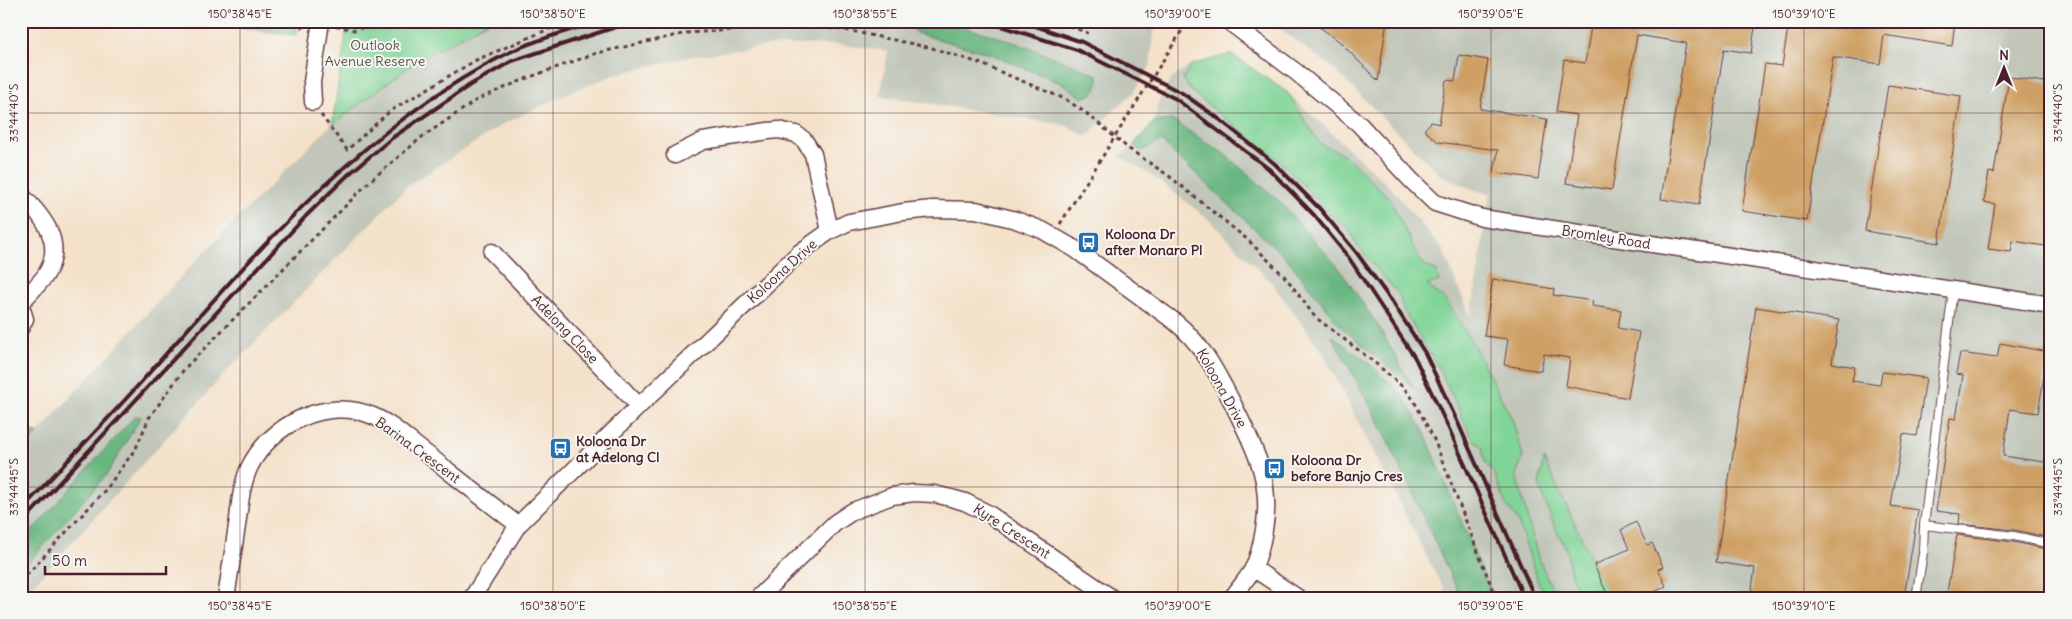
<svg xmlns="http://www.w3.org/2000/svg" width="2072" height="619" font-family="Delius,sans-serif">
	<rect width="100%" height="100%" fill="#f6f6f2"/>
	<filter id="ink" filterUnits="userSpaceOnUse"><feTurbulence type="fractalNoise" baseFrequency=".02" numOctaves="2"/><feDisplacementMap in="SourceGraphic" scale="10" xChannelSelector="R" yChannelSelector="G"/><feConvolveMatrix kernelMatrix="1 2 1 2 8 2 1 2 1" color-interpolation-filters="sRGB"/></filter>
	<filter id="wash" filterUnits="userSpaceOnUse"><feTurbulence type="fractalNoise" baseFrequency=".0096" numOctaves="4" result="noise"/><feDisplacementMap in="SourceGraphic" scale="20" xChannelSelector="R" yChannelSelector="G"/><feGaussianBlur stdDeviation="1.12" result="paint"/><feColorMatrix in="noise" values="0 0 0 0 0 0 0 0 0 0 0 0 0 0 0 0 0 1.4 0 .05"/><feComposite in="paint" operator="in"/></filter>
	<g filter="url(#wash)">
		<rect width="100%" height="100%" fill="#f4e1c9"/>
		<path fill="#c1c6b9" d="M489,21h666l-5,45 -17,27 -47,43 -21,-11 -185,-29 8,-45 -53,-7 -71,2 -71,10 -76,18 -42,16 -70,33 -99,64 -178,183 -207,228v-147l180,-196 128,-128 85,-64z
			M1269,21h782v577h-603l-125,-245 -50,-69 -65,-65 -55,-43 -35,-21 9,-4 27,-29 4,-19 13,-24 20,-14 40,-11 57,39 100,92 54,64 29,68 19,-124 -12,-2 -38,-16 -105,-105z"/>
		<path fill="#80d497" stroke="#657a61" d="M229,21h69l-2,14 -68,-9z
			M348,21h141l-75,42 -82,62z
			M1231,54l57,39 32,51 25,11 45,44 29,60 7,7 10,4 3,11 -12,4 20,17 26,42 39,75 11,37 -7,19 22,82 18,41h-8l-10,-16 -20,-61 -12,-16 -12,-32 -9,-11 -3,-15 -10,-9 -31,-66 -38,-63 -3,-13 -42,-49 -10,-20 -9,-4 -53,-56 -96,-77 -7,-12 8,-13z
			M1544,459l66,139h-29l-10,-23 -5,-26 -13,-26 -14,-38z"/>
		<path fill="#68b680" stroke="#596a56" d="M912,21c61,0 130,32 186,54 1,14 -2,19 -16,23l-17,-13 -74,-31 -75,-21 -6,-9z
			M1172,120l51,33 53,45 62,69 41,60 34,60 -71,-59 -53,-67 -128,-120 -19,10 -9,-6 21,-23z
			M1332,336l39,29 32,31 21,35 69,167h-32l-81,-174z
			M135,416l6,1 -34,57 -86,97v-28z
			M21,430l17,3 -17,21z"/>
		<g id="blocks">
			<path fill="#cfa065" d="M1311,21h76l-9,60 -39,-40z
				M1592,21h164l-5,32 -27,-4 -25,156 -38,-6 25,-156 -49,-8 -25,155 -46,-7 11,-68 -21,-3 8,-52 21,3z
				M1789,21h127l18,3v-3h21l-3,25 -68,-11 -4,29 -47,-7 -26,164 -65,-10 23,-147 17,2z
				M1459,55l29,5 -8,49 67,10 -9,60 -44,-7 4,-22 -60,-8 -14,-12 7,-8 8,2 7,-44 9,1z
				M2009,77l42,6v164l-38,-6 -2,11 -23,-3 7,-45 -11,-2 5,-30 5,1z
				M1888,85l73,11 -22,147 -74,-12z
				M1493,279l61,10 -1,6 40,6 -1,5 29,4 -3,18 21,4 -11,66 -62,-12 4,-28 -26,-4 -3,17 -37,-6 4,-26 -24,-3z
				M1756,307l83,13 -7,43 23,4 -3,14 28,4 2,-13 44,6 -9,58 -14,-2 -12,72 27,4 -14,88h-133l-20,-3 4,-27 -39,-6z
				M2000,343l48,9 -10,61 -28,-4 -7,47 48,7v75l-36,-8 -56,-6 1,-10 -24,-3 14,-93 6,1 7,-44 -7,-1 4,-21 37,5z
				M1636,522l11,23 5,-2 11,24 -5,2 8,17 -13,7 2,5h-46l-15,-33 35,-16 -8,-19z
				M1957,535l56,7 38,8v48h-105z"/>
		</g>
	</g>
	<g filter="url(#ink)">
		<use href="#blocks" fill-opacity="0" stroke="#643c43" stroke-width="1"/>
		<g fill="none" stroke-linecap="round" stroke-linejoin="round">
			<defs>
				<path id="lane" d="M1953,290l-29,235 90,11 37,8
					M1916,598l7,-45 1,-28"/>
				<path id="street" d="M1228,21l68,51 63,52 52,56 24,23 47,15 569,87
					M313,102l-1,-20 9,-61
					M675,155l28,-14 65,-10 11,-1 17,4 8,6 9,14 17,77
					M21,195c23,22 45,49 24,81 -7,9 -16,18 -24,26
					M492,252l147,154
					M21,306l4,13 -4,8
					M1253,568l45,30
					M226,598c4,-26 8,-53 12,-79 2,-17 4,-35 11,-51 21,-44 78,-72 124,-52 19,8 34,23 50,35 32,25 63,50 95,74
					M472,598l46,-73 121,-119 160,-153 31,-22 19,-9 54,-10 30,-3 43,1 40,10 26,10 33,19 99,72c28,22 43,52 59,83 21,43 40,76 31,126 -2,12 -5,25 -10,37 -6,11 -15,21 -22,31
					M758,598l77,-75 18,-12 39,-15 22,-3 20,1 17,4 14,4 24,12 123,84"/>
			</defs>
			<use href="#lane" stroke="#643c43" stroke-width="10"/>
			<use href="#street" stroke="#643c43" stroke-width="19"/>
			<path stroke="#643c43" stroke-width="3" stroke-dasharray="4 4" stroke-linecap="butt" d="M286,21l18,7
				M1055,21l33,12
				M336,26l18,4 25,-7
				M321,115l26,35 43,-39 86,-51 92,-39
				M1060,224l128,-203
				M21,581l86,-93 29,-40 13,-30 36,-50 185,-187 52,-44 56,-38 52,-22 67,-24 90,-20 103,-7 51,3 91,19 47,15 86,36 21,14 43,36 40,27 79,64 39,39 28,38 59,45 29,25 10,12 20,38 63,161"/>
			<use href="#lane" stroke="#fff" stroke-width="8"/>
			<use href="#street" stroke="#fff" stroke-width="16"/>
			<path stroke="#4a1f2b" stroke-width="4" d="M985,21l92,29 99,49 93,70 45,46 35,43 66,100 34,71 75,169
				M1021,21l61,21 100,51 37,26 56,45 45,45 36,43 37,51 32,50 34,72 76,173
				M21,510c43,-46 88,-91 129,-138 106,-120 213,-246 358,-319 29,-14 61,-22 91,-32
				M21,524l285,-308 43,-42 43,-36 78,-53 42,-24 122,-40"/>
		</g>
	</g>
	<path fill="none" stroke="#4a1f2b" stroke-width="1" stroke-opacity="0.45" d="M240,21v577M553,21v577M865,21v577M1178,21v577M1491,21v577M1804,21v577M21,113h2030M21,487h2030"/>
	<defs>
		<symbol id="bus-square" viewBox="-11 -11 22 22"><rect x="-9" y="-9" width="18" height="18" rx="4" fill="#1f6fb2" stroke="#f6f6f2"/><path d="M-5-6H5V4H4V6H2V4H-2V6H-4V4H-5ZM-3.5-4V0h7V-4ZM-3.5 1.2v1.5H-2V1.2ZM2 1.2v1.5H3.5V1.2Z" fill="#fff"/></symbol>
	</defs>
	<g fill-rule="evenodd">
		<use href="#bus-square" x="1076" y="230" width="25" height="25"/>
		<use href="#bus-square" x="548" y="436" width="25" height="25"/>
		<use href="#bus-square" x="1262" y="456" width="25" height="25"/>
	</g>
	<g text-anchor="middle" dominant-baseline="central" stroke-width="4" stroke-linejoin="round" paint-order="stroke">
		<g font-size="14" fill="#5a554b" stroke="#f6f6f2">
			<text x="375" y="45">Outlook<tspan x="375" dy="16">Avenue Reserve</tspan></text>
		</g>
		<g font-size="14" font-weight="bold" fill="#4a1f2b" stroke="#f6f6f2" text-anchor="start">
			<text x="1105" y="234">Koloona Dr<tspan x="1105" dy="16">after Monaro Pl</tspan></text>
			<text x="576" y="441">Koloona Dr<tspan x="576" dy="16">at Adelong Cl</tspan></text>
			<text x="1291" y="460">Koloona Dr<tspan x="1291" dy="16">before Banjo Cres</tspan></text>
		</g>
		<g font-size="14" fill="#4a1f2b" stroke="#f6f6f2">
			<text transform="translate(1606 237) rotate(9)">Bromley Road</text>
			<text transform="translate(782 271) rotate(-42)">Koloona Drive</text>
			<text transform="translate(565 329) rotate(46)">Adelong Close</text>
			<text transform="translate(1222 388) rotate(61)">Koloona Drive</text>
			<text transform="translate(418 450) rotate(36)">Barina Crescent</text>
			<text transform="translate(1012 531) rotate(33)">Kyre Crescent</text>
		</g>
	</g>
	<rect width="2072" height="619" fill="none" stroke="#f6f6f2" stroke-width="55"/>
	<g transform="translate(2004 68)" stroke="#f6f6f2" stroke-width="4" paint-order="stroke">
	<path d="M0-4L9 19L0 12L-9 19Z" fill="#4a1f2b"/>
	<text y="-8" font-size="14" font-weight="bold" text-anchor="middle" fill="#4a1f2b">N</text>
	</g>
	<path d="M45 566v8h121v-8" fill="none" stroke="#4a1f2b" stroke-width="2.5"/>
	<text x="52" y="566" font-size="15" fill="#4a1f2b" stroke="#f6f6f2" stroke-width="4" paint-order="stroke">50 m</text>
	<rect x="28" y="28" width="2016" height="564" fill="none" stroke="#4a1f2b" stroke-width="2"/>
	<g font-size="12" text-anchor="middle" fill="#4a1f2b">
		<text x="240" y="18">150°38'45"E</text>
		<text x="553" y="18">150°38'50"E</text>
		<text x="865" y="18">150°38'55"E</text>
		<text x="1178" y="18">150°39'00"E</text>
		<text x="1491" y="18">150°39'05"E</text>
		<text x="1804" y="18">150°39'10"E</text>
		<text transform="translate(14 113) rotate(-90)" y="4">33°44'40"S</text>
		<text transform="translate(2058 113) rotate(-90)" y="4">33°44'40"S</text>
		<text transform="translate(14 487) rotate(-90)" y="4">33°44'45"S</text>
		<text transform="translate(2058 487) rotate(-90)" y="4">33°44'45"S</text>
		<text x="240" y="610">150°38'45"E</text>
		<text x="553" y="610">150°38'50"E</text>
		<text x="865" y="610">150°38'55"E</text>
		<text x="1178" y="610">150°39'00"E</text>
		<text x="1491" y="610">150°39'05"E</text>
		<text x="1804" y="610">150°39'10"E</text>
	</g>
</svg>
